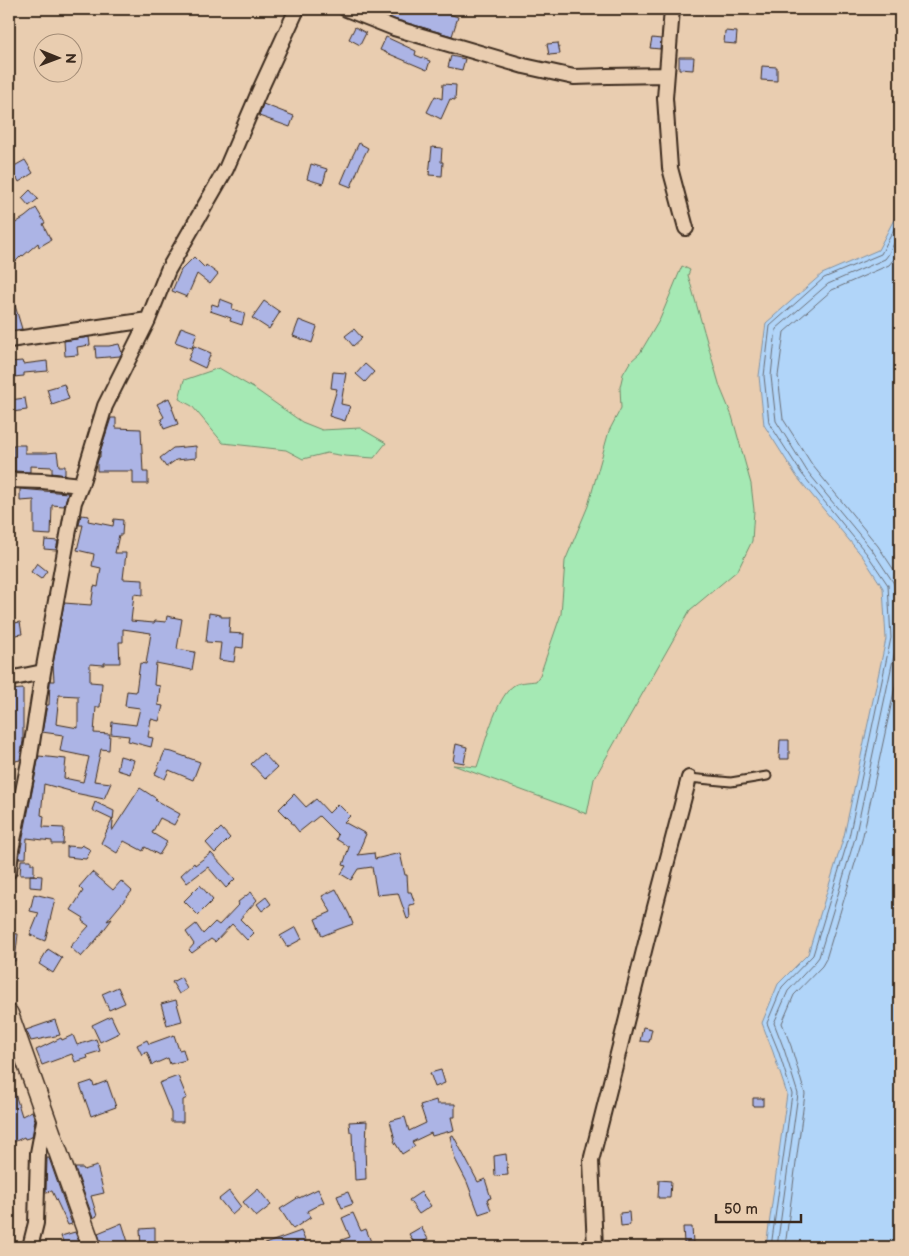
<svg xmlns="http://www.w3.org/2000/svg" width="909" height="1256" font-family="'Balsamiq Sans',sans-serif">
	<rect width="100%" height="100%" fill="#e9cdb0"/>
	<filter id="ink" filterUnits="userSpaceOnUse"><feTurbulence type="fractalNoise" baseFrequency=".02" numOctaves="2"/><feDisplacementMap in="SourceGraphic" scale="10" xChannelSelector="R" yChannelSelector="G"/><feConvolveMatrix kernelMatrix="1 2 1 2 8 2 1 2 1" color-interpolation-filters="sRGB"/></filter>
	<g filter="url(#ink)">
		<path fill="#a5e9b4" stroke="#708a69" d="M682,266l8,4 -2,5 32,112 12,29 19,68 3,26 -2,31 -14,29 -48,40 -96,169 -7,35 -134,-49 24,2c7,-20 19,-69 36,-81 5,-4 16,-4 23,-5l4,-6 21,-61 4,-53 23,-55 21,-75 12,-23 -1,-21 3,-13 7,-12 10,-9 20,-34z
			M219,368l36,21 47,33 20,8 38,-2 26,15 -12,15 -29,-2 -18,-3 -24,6 -17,-9 -63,-7 -31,-37 -13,-7 5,-19z"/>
		<path fill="#b1d5f9" stroke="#8291a1" d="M900,208v1039h-134l21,-153 -14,-42 -11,-29 16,-39 30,-30 36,-118 42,-197 -3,-51 -20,-31 -66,-80 -33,-52 -5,-49 7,-53 56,-49 56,-24z"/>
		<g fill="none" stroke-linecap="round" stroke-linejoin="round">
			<path stroke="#6a6e76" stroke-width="1" d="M900,248l-6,11 -5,6 -57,25 -48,42 -6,44 5,43 30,47 65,80 22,33
				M771,1247l21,-153 -14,-44 -11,-27 15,-36 31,-32 36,-118 42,-199 -3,-53 -21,-31 -65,-80 -33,-51 -5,-47 6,-50 54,-48 57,-24 19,-36
				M777,1247l21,-153 -14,-45 -10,-26 14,-32 28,-30 3,-4 36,-119 42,-197 -2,-54 -2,-5 -21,-32 -65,-79 -31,-50 -5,-45 5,-47 52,-45 57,-25 3,-4 12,-23
				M785,1247l20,-153 -14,-48 -9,-23 12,-28 28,-29 4,-7 36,-119 38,-176"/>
		</g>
		<path fill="#acb4e5" stroke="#3b2a1e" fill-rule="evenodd" d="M369,9h65l24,8 -6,19 -55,-16z
			M355,27l11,6 -6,12 -11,-6z
			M725,31l12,1 -1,12 -12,-1z
			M386,37l30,14 -1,4 15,6 -3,9 -47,-20z
			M652,38l9,1 -1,10 -10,-1z
			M558,43l2,11 -11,1 -2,-11z
			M451,56l14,3 -3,11 -14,-3z
			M679,57h15l-1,13 -14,-1z
			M762,66l15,1v14l-16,-1z
			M443,84l13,1 -1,15 -5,-1 -9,20 -14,-7 8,-16 7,3z
			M263,104l31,12 -4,11 -31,-11z
			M359,143l9,5 -7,14 -10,25 -10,-4 11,-26z
			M432,147l10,1 -1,14h2l-1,14 -13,-1z
			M25,160l8,13 -14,9 -2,-4 -8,7v-16z
			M311,164l16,5 -4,15 -16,-5z
			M30,190l8,9 -9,7 -7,-8z
			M36,208l9,15 -2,1 8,16 -12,7 -1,-4 -15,13 -1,-1 -13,13v-41l16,-10z
			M194,257l11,11 1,-3 12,9 -8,10 -13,-10 -10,23 -15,-6 9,-21z
			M11,292l11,37 -13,2v-38z
			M220,299l13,5 -1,5 13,4 -3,12 -12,-4 1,-3 -21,-7 2,-7 6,2z
			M264,301l16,11 -11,17 -17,-11z
			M299,320l18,7 -5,16 -19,-7z
			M181,327l16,6 -5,15 -17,-6z
			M354,329l8,9 -9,8 -8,-10z
			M89,337l1,8 -13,2 1,8 -13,1 -1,-15z
			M119,344l3,9 -2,3 -24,2 -1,-12h14z
			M194,346l17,7 -6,15 -17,-8z
			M22,361l1,3 24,-3 1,10 -24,2v3l-11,1 -2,-15z
			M365,364l9,8 -9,10 -9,-8z
			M333,372l13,1 -5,31 9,2 -5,15 -16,-5 8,-27 -6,-1z
			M64,384l5,15 -17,6 -5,-16z
			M25,398l2,12 -15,2 -2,-12z
			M169,398l4,9 -1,1 6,16 -14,5 -3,-10 3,-2 -7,-13z
			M111,418h5v10l25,1 2,43h5v12h-15v-13h-36v-8l2,-6h1v-5z
			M13,445h12v8h22l10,-1 2,14h6v9l-13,-2v-6l-22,-1v6l-15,-1v-14h-2z
			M196,446v12l-20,2 -10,7 -6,-9 13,-10z
			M20,489l48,4 -4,13 -12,-1 -1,30 -17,-1v-34l-14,1z
			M81,515l8,1 -1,5 25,5 1,-7 9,1 -1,15h-3l-4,18h11l-3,26 20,1v15l-9,-1 -3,27 23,2 1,-2 11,1 1,-6 15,3 -5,30 18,3 -3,18 -36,-7 -2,22 6,1 -2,19 5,1 -4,15 -8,-2 -3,18 5,1 -2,9 -23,-6 1,-5 -18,-2 1,-12 24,3 4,-17 -15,-2 2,-15 9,1 4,-29 6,1 5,-31 -28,-4v13h-4l1,21h-16v2l-14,-1v18l12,1 -2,24h-4l-2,26 16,1 -1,16 -8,-1 -7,32 17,2 -7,16 -34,-7v-1l-26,-7 -3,31 3,1 -1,11 21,1 -1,16h-11v-3l-25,-3 -1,20h-7l20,-102 27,3 -2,19 19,4 6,-25 -29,-6 3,-16 -21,-3 5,-27h2l1,-24h4l-1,-17 11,-61 27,2 3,-19 4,1 3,-19 -9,-2 2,-12 -17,-4 6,-25h-4zM59,695l19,1v32l-22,-4z
			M45,540l13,1 -2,9 -12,-1z
			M37,563l10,8 -6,8 -10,-7z
			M209,613l12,2v2h9l-1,16 15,1 -1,14 -7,-1 -2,15 -15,-2 2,-17 -15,-1z
			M20,622l2,12 -13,2v-12z
			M23,689v52l-3,19 -9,2 -2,-17v-55z
			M780,740h9v19h-10z
			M456,744l11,3 -3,16 -11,-2z
			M165,751l7,1 28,10 -7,18 -24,-10 -4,9 -10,-5z
			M263,753l14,15 -12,11 -14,-15z
			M120,756l14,4 -4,14 -13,-4z
			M140,788l17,11 -2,1 25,14 -6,11 -14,-7 -8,15 15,9 -8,13 -14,-8 -2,4 -19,-10 -7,12 -16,-10 11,-23 1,1 -1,10z
			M294,794l12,13 10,-8 13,14 9,-9 12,12 -6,6 22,12 -5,12 1,1 -4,8 16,-2 1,6 25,-6 5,22h2l1,17h3l4,12 -6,1 1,13 -3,1 -9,-26 -21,2 -5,-28 -14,2 -7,11 -10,-6 5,-8 -3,-1 6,-18 -13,-8 2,-4 -19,-19 -20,16 -8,-10h1l-13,-13z
			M95,802l19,9 -1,9 -21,-10z
			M221,828l9,10 -15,15 -9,-10z
			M82,845l9,5 -5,9 -19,-2v-11l13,1z
			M211,853l24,26 -9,9 -18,-21 -21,16 -6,-8 13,-12 1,2z
			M21,860h10v4h3v11h-14z
			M92,872l21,18 8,-9 11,10 -25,30 5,-2 -16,21 -15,17 -11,-10 19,-21 -7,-5 2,-3 -13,-8 12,-19 -4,-4z
			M30,875l12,1 -1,12 -11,-1z
			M200,885l13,15 -15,15 -14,-14z
			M336,889l13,25 4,10 -14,5 -17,7 -7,-17 16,-7 -9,-16z
			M251,892l6,8 -17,19 14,14 -7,7 -15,-16 -17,18 -4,-3 -19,14 -3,-3 5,-6 -8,-12 10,-8 7,10 12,-12 4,3 20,-21 -1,-2z
			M34,894l21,5 -10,42 -15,-6 9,-22 -9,-2z
			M266,897l5,7 -9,7 -5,-7z
			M296,927l6,12 -15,8 -7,-11z
			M9,933l9,1 -3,27h-6z
			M48,949l14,9 -9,15 -14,-9z
			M181,977l6,12 -8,5 -7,-12z
			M118,987l7,16 -16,7 -7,-16z
			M176,1000l6,21 -15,4 -6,-21z
			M111,1016l8,17 -19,9 -8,-17z
			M55,1020l5,15 -29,6 -5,-11z
			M643,1027l9,2 -3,13 -9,-1z
			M73,1035l4,10 19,-6 4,12 -13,4 1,3 -13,4 -3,-8 -30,11 -6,-15 25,-12 1,2z
			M174,1035l5,15 4,-1 3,11 -16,4 -2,-6 -16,7 -5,-13 -5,3 -5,-10 10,-5 2,4z
			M441,1070l4,13 -10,4 -5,-14z
			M178,1076l9,22 -4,2v22h-12v-9l-12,-30z
			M11,1081l11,35 10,-5 3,9 -3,17 -7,2 -1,-2 -12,6 -3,-7v-54z
			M92,1081l2,5 13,-5 9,26 -25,9 -11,-31z
			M753,1098h10v8h-10z
			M436,1100l1,4h18v13h-4l3,13 -22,6 -1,-3 -19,9 3,4 -13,8 -8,-13 1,-1 -5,-19 15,-4 4,14 17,-8 -6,-18z
			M367,1121l-1,24h-1l1,34 -11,1 -1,-20h-1l-1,-28h-2l-1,-10z
			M453,1135l25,47 7,-3 6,19 -4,1 4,11 -12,4 -12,-32 -12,-23 -5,-23z
			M506,1154l2,21 -13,1 -1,-20z
			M47,1158h2l23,66 -4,1 -16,-34 -6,1z
			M97,1166l7,27 -13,3 6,20 -4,2 -18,-50h8l1,2z
			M659,1180l12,1 -1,17h-12z
			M258,1189l13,16 -15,12 -13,-15z
			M318,1189l6,13 -17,9 4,6 -18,12 -13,-20 19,-12v1z
			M229,1191l12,16 -9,8 -13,-16z
			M348,1192l5,12 -11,4 -5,-12z
			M421,1192l10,14 -12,8 -10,-14z
			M629,1212l1,13 -9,1 -1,-13z
			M353,1213l8,18 5,-2 7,18h-48v-1l25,-9 -8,-19z
			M122,1223l7,22 -7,2h-20l-4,-14z
			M421,1227l7,12 -12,7 -7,-12z
			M683,1227h9l1,16h-9z
			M155,1228v18l-14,1 -1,-18z
			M301,1231l7,16h-49v-1z
			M75,1232l6,15h-16l-4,-11z"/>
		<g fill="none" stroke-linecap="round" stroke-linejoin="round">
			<defs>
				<path id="service" d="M689,778l42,4 36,-6"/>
				<path id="minor" d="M346,9l48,19 130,38 50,11 34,-1 58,-1
					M672,9l-7,89 5,70 16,60
					M9,340l139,-20
					M9,480l33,1 39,4
					M43,672l31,-170 7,-17 24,-79 43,-86 20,-50 58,-101 33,-77 38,-83
					M9,679l34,-7 -14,90 -18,88 -2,21
					M30,1247l6,-24 2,-70 7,-37
					M595,1247l-4,-86 64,-254 34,-129"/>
				<path id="tertiary" d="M9,1014l83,233"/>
			</defs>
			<use href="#service" stroke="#3b2a1e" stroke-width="11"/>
			<use href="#minor" stroke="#3b2a1e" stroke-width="18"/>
			<use href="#tertiary" stroke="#3b2a1e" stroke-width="21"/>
			<use href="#service" stroke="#e9cdb0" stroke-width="7"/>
			<use href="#minor" stroke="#e9cdb0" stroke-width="14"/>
			<use href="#tertiary" stroke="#e9cdb0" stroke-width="18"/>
		</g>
	</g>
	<rect width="909" height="1256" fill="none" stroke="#e9cdb0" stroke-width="30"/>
	<rect x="15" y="15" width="879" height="1226" fill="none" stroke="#3b2a1e" stroke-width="2" filter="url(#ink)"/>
	<g transform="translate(58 58) rotate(91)"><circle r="24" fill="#e9cdb0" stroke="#a38c76"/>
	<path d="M0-4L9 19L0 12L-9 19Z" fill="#3b2a1e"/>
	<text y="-8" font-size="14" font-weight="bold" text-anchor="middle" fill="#3b2a1e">N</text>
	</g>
	<path d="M716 1214v8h85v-8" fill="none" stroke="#3b2a1e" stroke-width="2.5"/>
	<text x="724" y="1214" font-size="15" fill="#3b2a1e" stroke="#e9cdb0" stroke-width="4" paint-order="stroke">50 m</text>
</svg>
